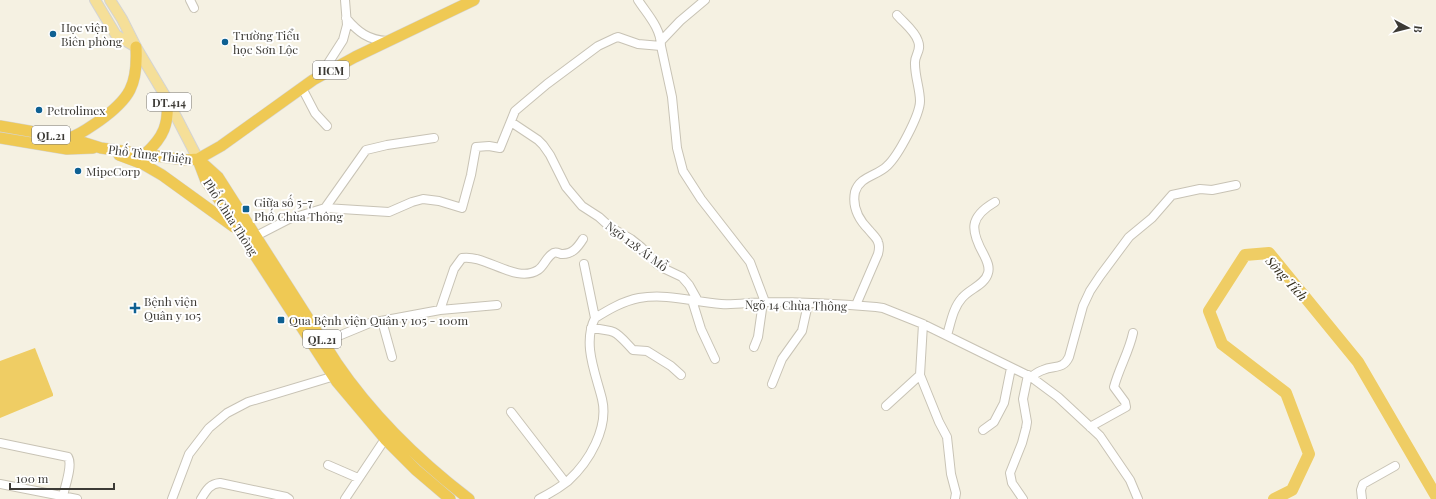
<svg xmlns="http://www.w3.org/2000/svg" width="1436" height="499" font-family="'Playfair Display',serif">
	<rect width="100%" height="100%" fill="#f5f1e2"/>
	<path fill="#efcd64" d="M35,348l18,46v2l-53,22v-57z"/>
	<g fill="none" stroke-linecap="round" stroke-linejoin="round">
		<path stroke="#efcd64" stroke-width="12" d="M1274,499l18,-9 17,-36 -23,-61 -64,-49 -13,-33 36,-56 24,-2 89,109 78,134"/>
		<defs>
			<path id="minor" d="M190,0l4,8
				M638,0c9,14 23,28 23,46l11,51 5,51 6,23 18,28 49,63 15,40
				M346,18c12,14 22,22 41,23
				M661,41l19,-20 25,-21
				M320,76l23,-36 4,-15 -2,-25
				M302,88l13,25 12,13
				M511,122l27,18 5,5 7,10 16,32 16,19 17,11 11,10 21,12 10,8 15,16 9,6 17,8 7,8 9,16
				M325,208l41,-58 21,-5 47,-7
				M256,236l33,-17 36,-11 64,4 23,-10 11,-3 16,2 23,7 9,-33 5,-28 13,-1 11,2 15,-37 32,-27 51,-38 17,-8 3,-1 20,7 23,2
				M584,264l11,54
				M692,300l9,29 14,30
				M856,305l22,-51c1,-4 2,-8 0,-12 -1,-4 -6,-8 -9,-12 -10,-10 -17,-23 -14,-38 5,-16 22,-16 32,-26 11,-10 33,-51 33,-65 0,-12 -5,-24 -5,-37 -1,-9 7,-13 3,-23 -3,-10 -14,-18 -21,-26
				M440,310l14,-41 8,-11c23,-4 54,26 76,12 6,-4 8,-12 14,-16 3,-3 6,-1 9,0 11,1 17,-7 22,-15
				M382,321l10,36
				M923,324l-3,51 19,47 8,15 4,37 5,19 -1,6
				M591,328c27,3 24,3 42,22l14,1 24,15 10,9
				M947,335c4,-13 6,-27 15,-37 7,-9 23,-13 26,-25 2,-6 -1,-12 -4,-18 -14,-25 -15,-38 11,-53
				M324,342l46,-19 70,-13 57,-5
				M754,347l4,-10 5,-35
				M1031,377c4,-3 8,-6 12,-7 11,-5 20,0 26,-13l14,-51 7,-15 10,-15 29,-39 23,-19 20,-23 28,-6 12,1 24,-5
				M772,384l10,-25 20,-28 6,-27
				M886,406l34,-31
				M511,412l54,70
				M1090,427l36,-20 -1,-5 -11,-15c5,-19 15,-35 19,-54
				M983,430l11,-8 10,-19 7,-35
				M0,443l68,14c5,8 -3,29 -5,39
				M328,465l30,13
				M0,484l77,15
				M172,499l17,-45 20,-26 18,-15 21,-11 90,-27
				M201,499c5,-8 8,-15 19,-16l66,14 3,2
				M345,499l40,-60
				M539,499c10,-5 20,-11 29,-18 21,-19 41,-53 34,-82 -6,-25 -20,-55 -7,-81 13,-8 28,-17 44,-20 28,-5 55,4 82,6 15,1 30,-2 46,-2 36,0 73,2 109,5l7,1 40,16 108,53 27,20 42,39 30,44 8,19
				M1023,499l-11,-16 -2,-10 12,-30 4,-15 1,-6 -4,-23 5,-24
				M1362,499l-1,-9 2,-6 32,-18"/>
			<path id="major" d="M95,0l21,35 20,12
				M110,0l12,19 14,28 31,52 31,60"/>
			<path id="highway" d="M0,126l69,12 32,10 84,12 13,-1 23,-13 92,-66 42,-23 119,-57
				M0,138l67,11 26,-1
				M69,141v-3c11,-3 21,-11 30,-17 31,-22 39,-36 37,-74
				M145,154c19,-17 24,-30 22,-55
				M119,155l24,9 19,11 72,52
				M198,159l20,18 118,185c36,53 82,98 133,137
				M198,160l8,21 12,17 119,184 48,57 31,31 34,29"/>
		</defs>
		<use href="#minor" stroke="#c8c3b5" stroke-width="10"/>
		<use href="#major" stroke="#d4d4d3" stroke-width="12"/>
		<use href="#highway" stroke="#d4d4d3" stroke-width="12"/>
		<use href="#minor" stroke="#fff" stroke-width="8"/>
		<use href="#major" stroke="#f5df98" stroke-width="10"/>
		<use href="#highway" stroke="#efc954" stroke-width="11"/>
	</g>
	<g fill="#0e6092" stroke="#fff" stroke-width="1.5">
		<circle cx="53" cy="34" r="4"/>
		<circle cx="225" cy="42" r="4"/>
		<circle cx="39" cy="110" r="4"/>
		<circle cx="78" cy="171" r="4"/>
		<rect x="242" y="205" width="8" height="8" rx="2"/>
		<path d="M133 302h4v4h4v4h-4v4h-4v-4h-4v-4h4z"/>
		<rect x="277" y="316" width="8" height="8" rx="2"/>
	</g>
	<g text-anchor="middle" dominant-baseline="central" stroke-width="4" stroke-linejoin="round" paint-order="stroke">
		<g fill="#fff" stroke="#767572" stroke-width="1">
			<rect x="313" y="61" width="36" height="18" rx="3"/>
			<rect x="147" y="93" width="44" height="18" rx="3"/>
			<rect x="32" y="126" width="38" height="18" rx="3"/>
			<rect x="303" y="330" width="38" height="18" rx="3"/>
		</g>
		<g font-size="11" font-weight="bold" fill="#3c3a35">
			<text x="331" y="70">HCM</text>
			<text x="169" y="102">ĐT.414</text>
			<text x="51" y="135">QL.21</text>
			<text x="322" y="339">QL.21</text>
		</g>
		<g font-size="12" fill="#3c3a35" stroke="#fff" text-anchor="start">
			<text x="61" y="27">Học viện<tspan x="61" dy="14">Biên phòng</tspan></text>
			<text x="233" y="35">Trường Tiểu<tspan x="233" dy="14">học Sơn Lộc</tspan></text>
			<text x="47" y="110">Petrolimex</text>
			<text x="86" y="171">MipeCorp</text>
			<text x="254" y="202">Giữa số 5-7<tspan x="254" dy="14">Phố Chùa Thông</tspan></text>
			<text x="144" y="301">Bệnh viện<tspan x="144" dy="14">Quân y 105</tspan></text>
			<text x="289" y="320">Qua Bệnh viện Quân y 105 - 100m</text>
		</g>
		<g font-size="12" fill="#3c3a35" stroke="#fff">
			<text transform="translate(150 154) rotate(7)">Phố Tùng Thiện</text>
			<text transform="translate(231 217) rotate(57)">Phố Chùa Thông</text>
			<text transform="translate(637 246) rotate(37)">Ngõ 128 Ái Mỗ</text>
			<text transform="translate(796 305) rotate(1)">Ngõ 14 Chùa Thông</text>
		</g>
		<g font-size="13" font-style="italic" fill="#322c1a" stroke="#fff">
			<text transform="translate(1287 278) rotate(48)">Sông Tích</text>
		</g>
	</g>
	<g transform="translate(1408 28) rotate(97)" stroke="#ffffff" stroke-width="3" paint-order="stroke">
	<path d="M0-3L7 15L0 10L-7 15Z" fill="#3c3a35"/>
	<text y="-6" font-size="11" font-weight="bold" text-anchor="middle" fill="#3c3a35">B</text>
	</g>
	<path d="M10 483v6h104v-6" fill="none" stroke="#3c3a35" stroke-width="2"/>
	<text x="16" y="483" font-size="12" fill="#3c3a35" stroke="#ffffff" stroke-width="3" paint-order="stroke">100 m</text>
</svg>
